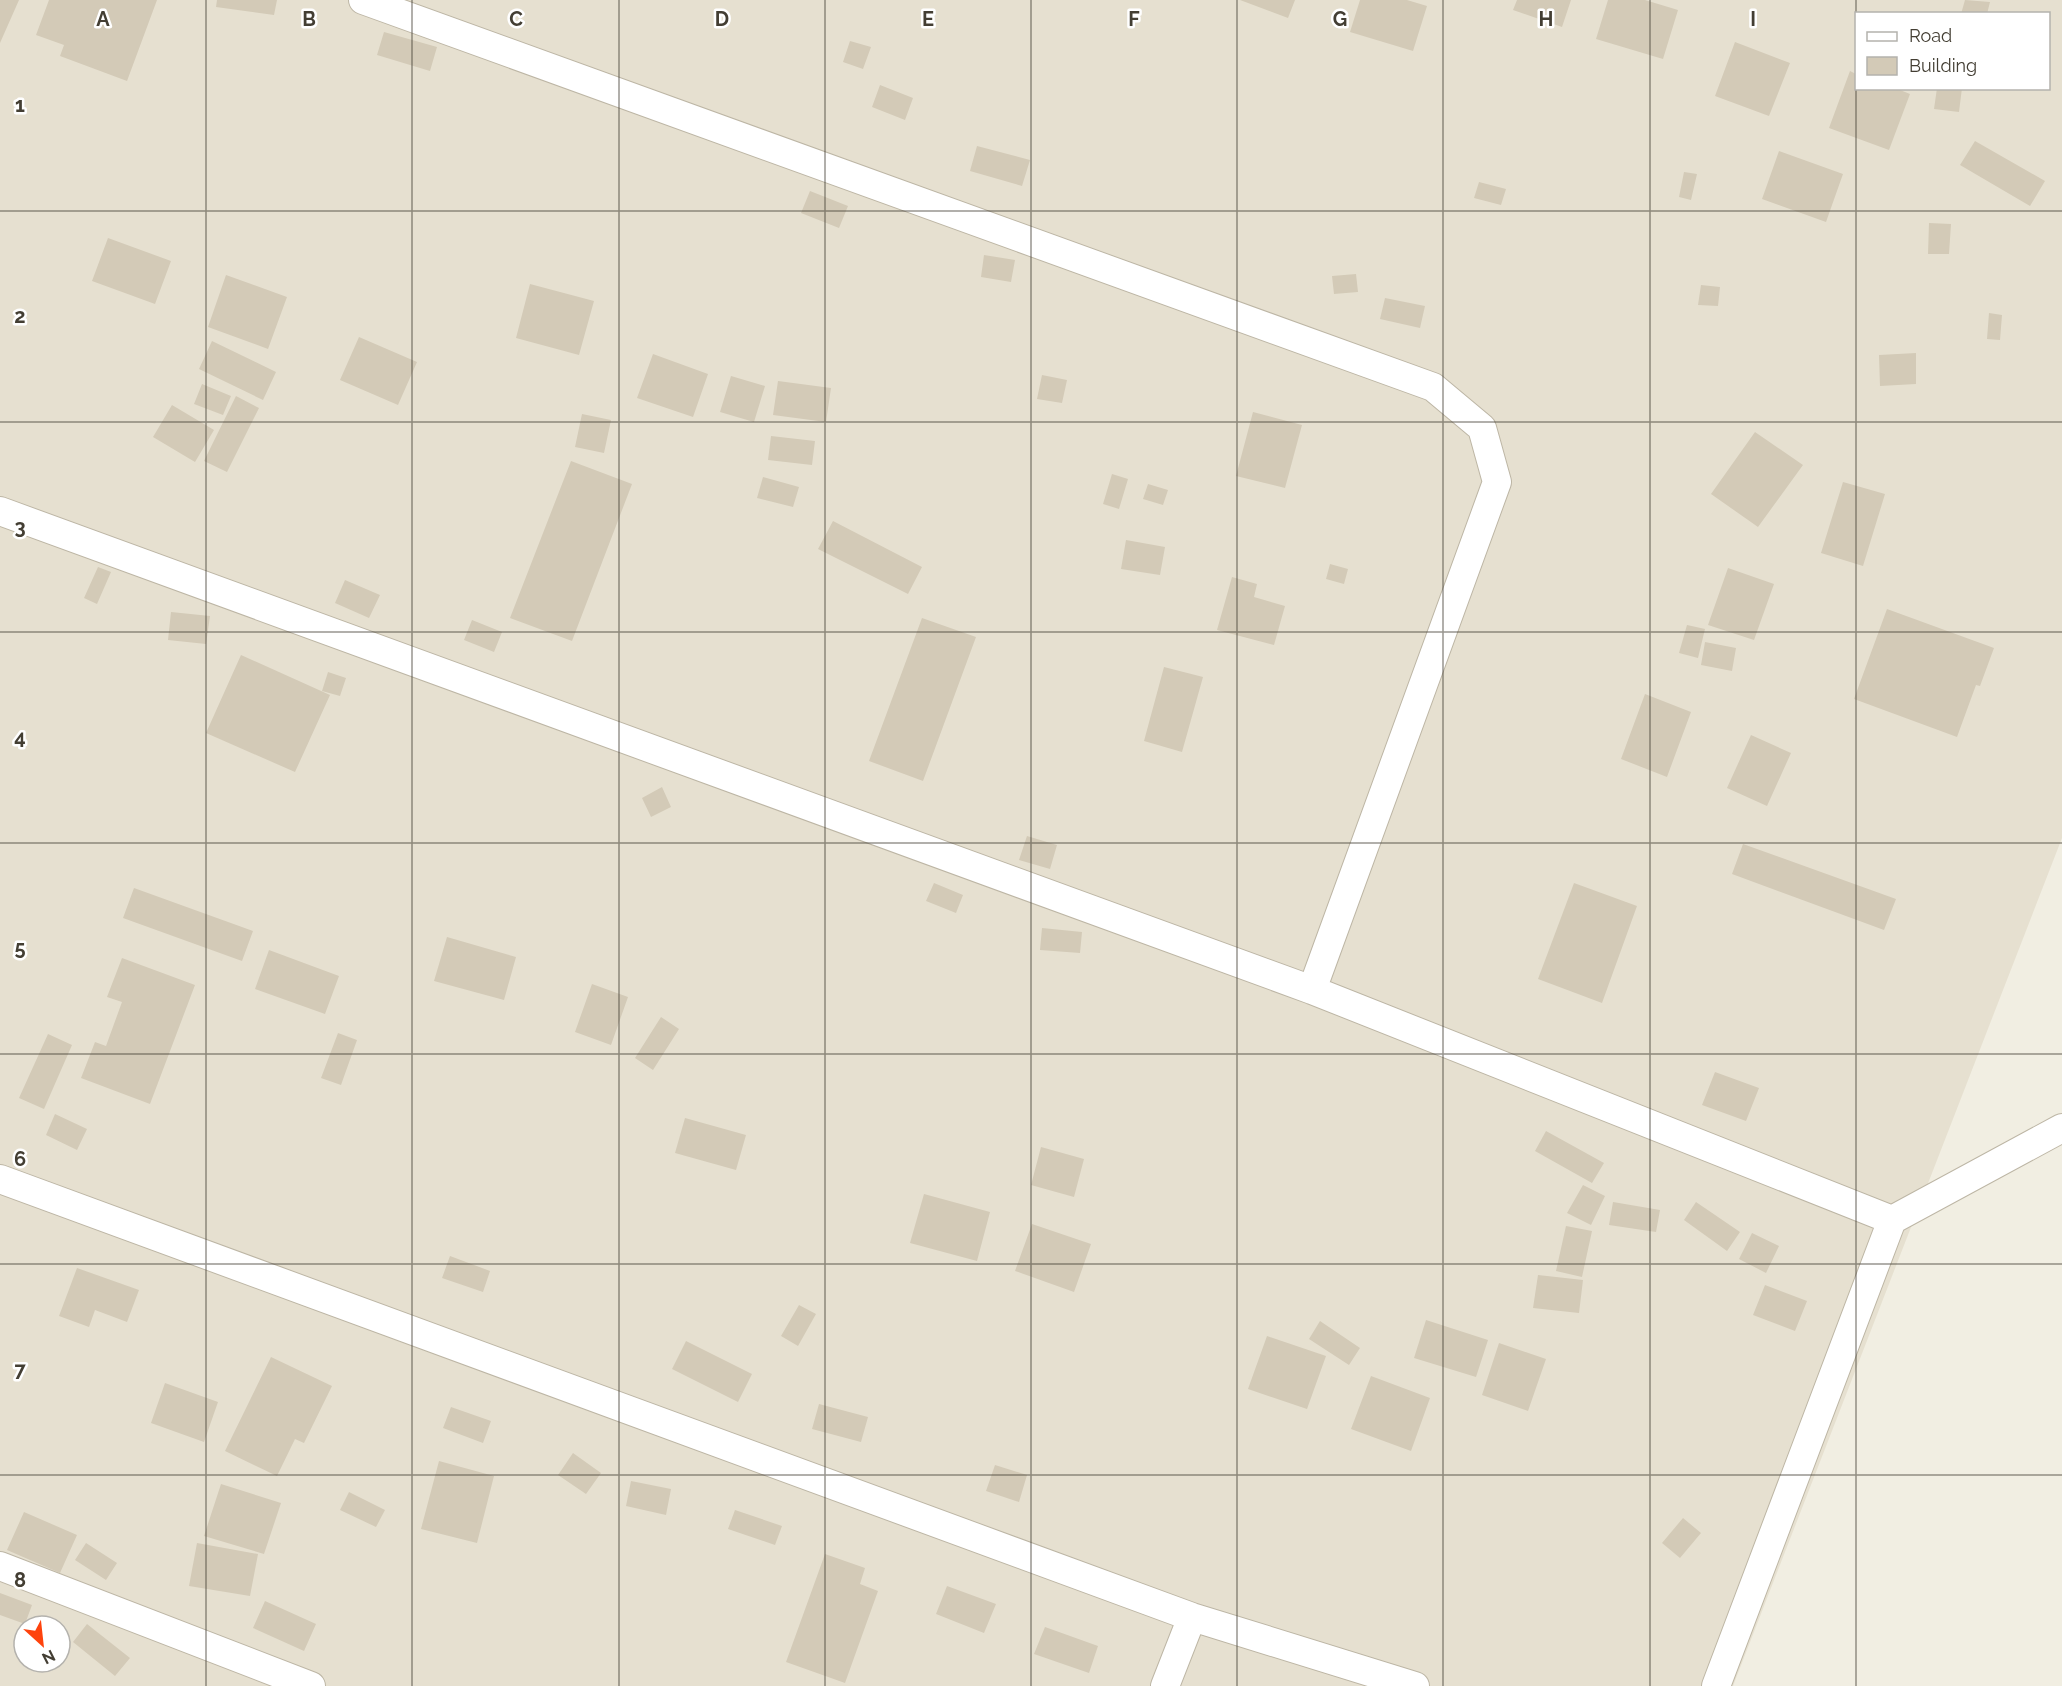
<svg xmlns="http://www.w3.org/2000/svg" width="2062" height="1686" font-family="Raleway,sans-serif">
	<rect width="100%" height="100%" fill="#f1eee2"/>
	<path fill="#e6e0d0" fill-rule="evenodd" d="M0,0h2062v838l-329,848h-1733zM1856,14h192v74h-192zM24,1626h36v36h-36z"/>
	<path fill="#d3cab7" d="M0,0h19l-19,43z
		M49,0h108l-30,81 -67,-25 4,-11 -28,-10z
		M217,0h60l-3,15 -58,-8z
		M1240,0h55l-7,18z
		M1360,0h47l20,6 -14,45 -63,-19z
		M1517,0h54l-9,27 -49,-17z
		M1608,0h37l33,10 -15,49 -67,-20z
		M1965,0l25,2 -3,12h-26z
		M384,32l53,15 -7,24 -53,-16z
		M850,41l21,6 -8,22 -20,-7z
		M1735,42l55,21 -21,53 -54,-20z
		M1850,71l6,3v14h39l15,6 -21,56 -60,-22z
		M880,85l33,13 -8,22 -33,-13z
		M1937,88h25l-3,24 -25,-3z
		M1975,141l70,40 -15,25 -70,-41z
		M977,146l53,14 -8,26 -52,-15z
		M1779,151l64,23 -17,48 -64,-23z
		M1684,172l13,2 -6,26 -12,-3z
		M1479,182l27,7 -5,16 -27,-7z
		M810,191l38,15 -9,22 -38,-15z
		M1929,223l22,1 -2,30h-21z
		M108,238l63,23 -16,43 -63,-23z
		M984,255l31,5 -4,22 -30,-5z
		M1356,274l2,18 -24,2 -2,-18z
		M226,275l61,22 -19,52 -60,-22z
		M530,284l64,17 -15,54 -63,-17z
		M1701,285l19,2 -2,19 -20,-1z
		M1385,298l40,8 -5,22 -40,-9z
		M1989,313l13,2 -2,25 -13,-1z
		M359,337l58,25 -19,43 -58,-25z
		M212,341l64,31 -13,28 -64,-31z
		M1916,353v31l-36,2 -1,-31z
		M653,354l55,20 -15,43 -56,-19z
		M1042,375l25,5 -5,23 -25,-4z
		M731,376l34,10 -11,36 -34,-10z
		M778,381l53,7 -5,34 -53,-7z
		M202,384l29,12 -8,19 -29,-11z
		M236,396l23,12 -32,64 -23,-11z
		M172,405l42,25 -19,32 -42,-25z
		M1253,412l49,13 -17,63 -49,-12z
		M582,414l29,6 -7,33 -29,-6z
		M1755,432l48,33 -45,62 -47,-33z
		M771,436l44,5 -3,24 -44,-5z
		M571,461l61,23 -60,157 -62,-23z
		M1112,474l16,5 -9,30 -16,-5z
		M763,477l36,10 -6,20 -36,-9z
		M1843,482l42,12 -22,72 -42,-13z
		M1148,484l20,6 -5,15 -20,-6z
		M833,521l89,46 -14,27 -90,-45z
		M1126,540l39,7 -5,28 -39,-6z
		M1330,564l18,5 -4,15 -18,-5z
		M98,567l13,5 -14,32 -13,-6z
		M1728,568l46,16 -20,56 -46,-15z
		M1232,577l25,7 -3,13 31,9 -11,39 -57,-15z
		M345,580l35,15 -11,23 -34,-15z
		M1887,609l107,39 -14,38 -4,-1 -19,52 -103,-38z
		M171,612l39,4 -4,28 -38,-4z
		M922,618l54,19 -53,144 -54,-20z
		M472,620l30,12 -8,20 -30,-12z
		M1687,625l18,4 -7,29 -19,-5z
		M1705,642l31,6 -4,23 -31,-6z
		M241,655l89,40 -35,77 -89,-39z
		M1164,667l39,10 -21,75 -38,-11z
		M328,672l18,6 -6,18 -18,-5z
		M1645,694l46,18 -24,65 -46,-18z
		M1751,735l40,18 -24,53 -40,-18z
		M662,787l9,20 -20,10 -9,-19z
		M1027,836l30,9 -7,24 -31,-9z
		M1743,844l153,55 -12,31 -152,-56z
		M934,883l29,12 -7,18 -30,-12z
		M1574,883l63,23 -35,97 -64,-24z
		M134,888l119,43 -11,30 -119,-43z
		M1042,928l40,4 -2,21 -40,-3z
		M447,937l69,20 -12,43 -70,-19z
		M269,950l70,26 -14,38 -70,-25z
		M122,958l73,27 -45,119 -69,-26 14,-36 11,4 16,-44 -15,-5z
		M592,984l36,13 -17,48 -36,-13z
		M661,1017l18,12 -26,41 -18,-12z
		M338,1033l19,7 -16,45 -20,-7z
		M48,1034l24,11 -28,64 -25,-11z
		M1715,1072l44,16 -13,33 -44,-16z
		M55,1114l32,15 -10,21 -31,-15z
		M685,1118l61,17 -10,35 -61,-17z
		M1546,1131l58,32 -12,20 -57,-32z
		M1041,1147l43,12 -10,38 -43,-12z
		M1583,1185l22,11 -14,29 -24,-12z
		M924,1194l66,18 -13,49 -67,-18z
		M1613,1202l47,8 -4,22 -47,-7z
		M1696,1202l44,30 -13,19 -43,-31z
		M1032,1224l59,20 -17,48 -59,-21z
		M1566,1226l26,5 -10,46 -26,-6z
		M1752,1233l27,13 -13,27 -27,-14z
		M450,1256l40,15 -7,21 -41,-14z
		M77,1268l62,22 -12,32 -32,-12 -6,17 -30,-11z
		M1538,1275l45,5 -4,33 -46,-5z
		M1765,1285l42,16 -12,30 -42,-16z
		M799,1305l17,9 -18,32 -17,-10z
		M1426,1320l62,20 -12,37 -62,-19z
		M1320,1321l40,27 -11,17 -40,-26z
		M1267,1336l59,20 -19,53 -59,-20z
		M686,1341l66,33 -14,28 -66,-33z
		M1499,1343l47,16 -18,52 -46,-16z
		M271,1357l61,29 -28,57 -9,-4 -18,37 -52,-25z
		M1371,1376l59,22 -19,53 -60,-22z
		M165,1383l53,19 -14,40 -53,-19z
		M819,1404l49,13 -7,25 -49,-13z
		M451,1407l40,14 -8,22 -40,-15z
		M573,1453l28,20 -15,21 -28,-19z
		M439,1461l55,15 -17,67 -56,-14z
		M995,1465l32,10 -8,27 -33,-11z
		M631,1481l40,8 -5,26 -40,-9z
		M221,1484l60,19 -17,51 -60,-18z
		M349,1492l36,18 -9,17 -36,-17z
		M735,1510l47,16 -7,19 -47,-16z
		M24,1512l53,23 -17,38 -53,-23z
		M1683,1518l18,15 -21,25 -18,-15z
		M86,1543l31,20 -11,17 -31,-20z
		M197,1543l61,11 -8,42 -61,-10z
		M825,1554l40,14 -5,16 18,7 -33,92 -59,-21z
		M947,1586l49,18 -12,29 -48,-19z
		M0,1593l32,12 -7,19 -25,-9z
		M265,1601l51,23 -12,27 -51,-23z
		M87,1624l43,34 -15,18 -42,-34z
		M1045,1627l53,19 -9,27 -55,-19z"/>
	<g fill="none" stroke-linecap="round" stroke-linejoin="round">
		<defs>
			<path id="street" d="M363,0l1070,387 49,41 15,54 -185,508
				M0,511l1312,479 580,230 -176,466
				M0,1179l1192,438 223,69
				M1892,1220l170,-92
				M0,1566l311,120
				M1165,1686l27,-69"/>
		</defs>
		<use href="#street" stroke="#bdb6a5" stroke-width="30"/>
		<use href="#street" stroke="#fff" stroke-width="28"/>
	</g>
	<path fill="none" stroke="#433e33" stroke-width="1.5" stroke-opacity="0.55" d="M206,0v1686M412,0v1686M619,0v1686M825,0v1686M1031,0v1686M1237,0v1686M1443,0v1686M1650,0v1686M1856,0v1686M0,211h2062M0,422h2062M0,632h2062M0,843h2062M0,1054h2062M0,1264h2062M0,1475h2062"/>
	<g font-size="20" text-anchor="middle" font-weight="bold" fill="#433e33" stroke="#fff" stroke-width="5" stroke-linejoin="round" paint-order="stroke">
		<text x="103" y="26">A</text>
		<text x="309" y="26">B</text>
		<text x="516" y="26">C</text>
		<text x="722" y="26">D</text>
		<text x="928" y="26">E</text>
		<text x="1134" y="26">F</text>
		<text x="1340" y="26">G</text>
		<text x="1546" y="26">H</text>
		<text x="1753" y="26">I</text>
		<text x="20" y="112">1</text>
		<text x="20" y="323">2</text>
		<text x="20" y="534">3</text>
		<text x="20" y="744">4</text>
		<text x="20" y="955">5</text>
		<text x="20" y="1166">6</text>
		<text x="20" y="1377">7</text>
		<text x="20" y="1587">8</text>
	</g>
	<rect x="1855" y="12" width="195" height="78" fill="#ffffff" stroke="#b4b2ad" stroke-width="1.5"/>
	<rect x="1867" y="32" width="30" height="9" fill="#ffffff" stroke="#b4b2ad" stroke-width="1.5"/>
	<text x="1909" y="42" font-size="18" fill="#433e33">Road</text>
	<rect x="1867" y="57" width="30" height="18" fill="#d3cab7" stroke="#b4b2ad" stroke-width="1.5"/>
	<text x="1909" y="72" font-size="18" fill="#433e33">Building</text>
	<g transform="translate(42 1644) rotate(153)"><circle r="28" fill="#ffffff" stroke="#b4b2ad" stroke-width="1.5"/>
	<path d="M0-4.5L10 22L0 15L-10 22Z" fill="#fe430d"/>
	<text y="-9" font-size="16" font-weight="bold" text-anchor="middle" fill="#433e33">N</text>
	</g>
</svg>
